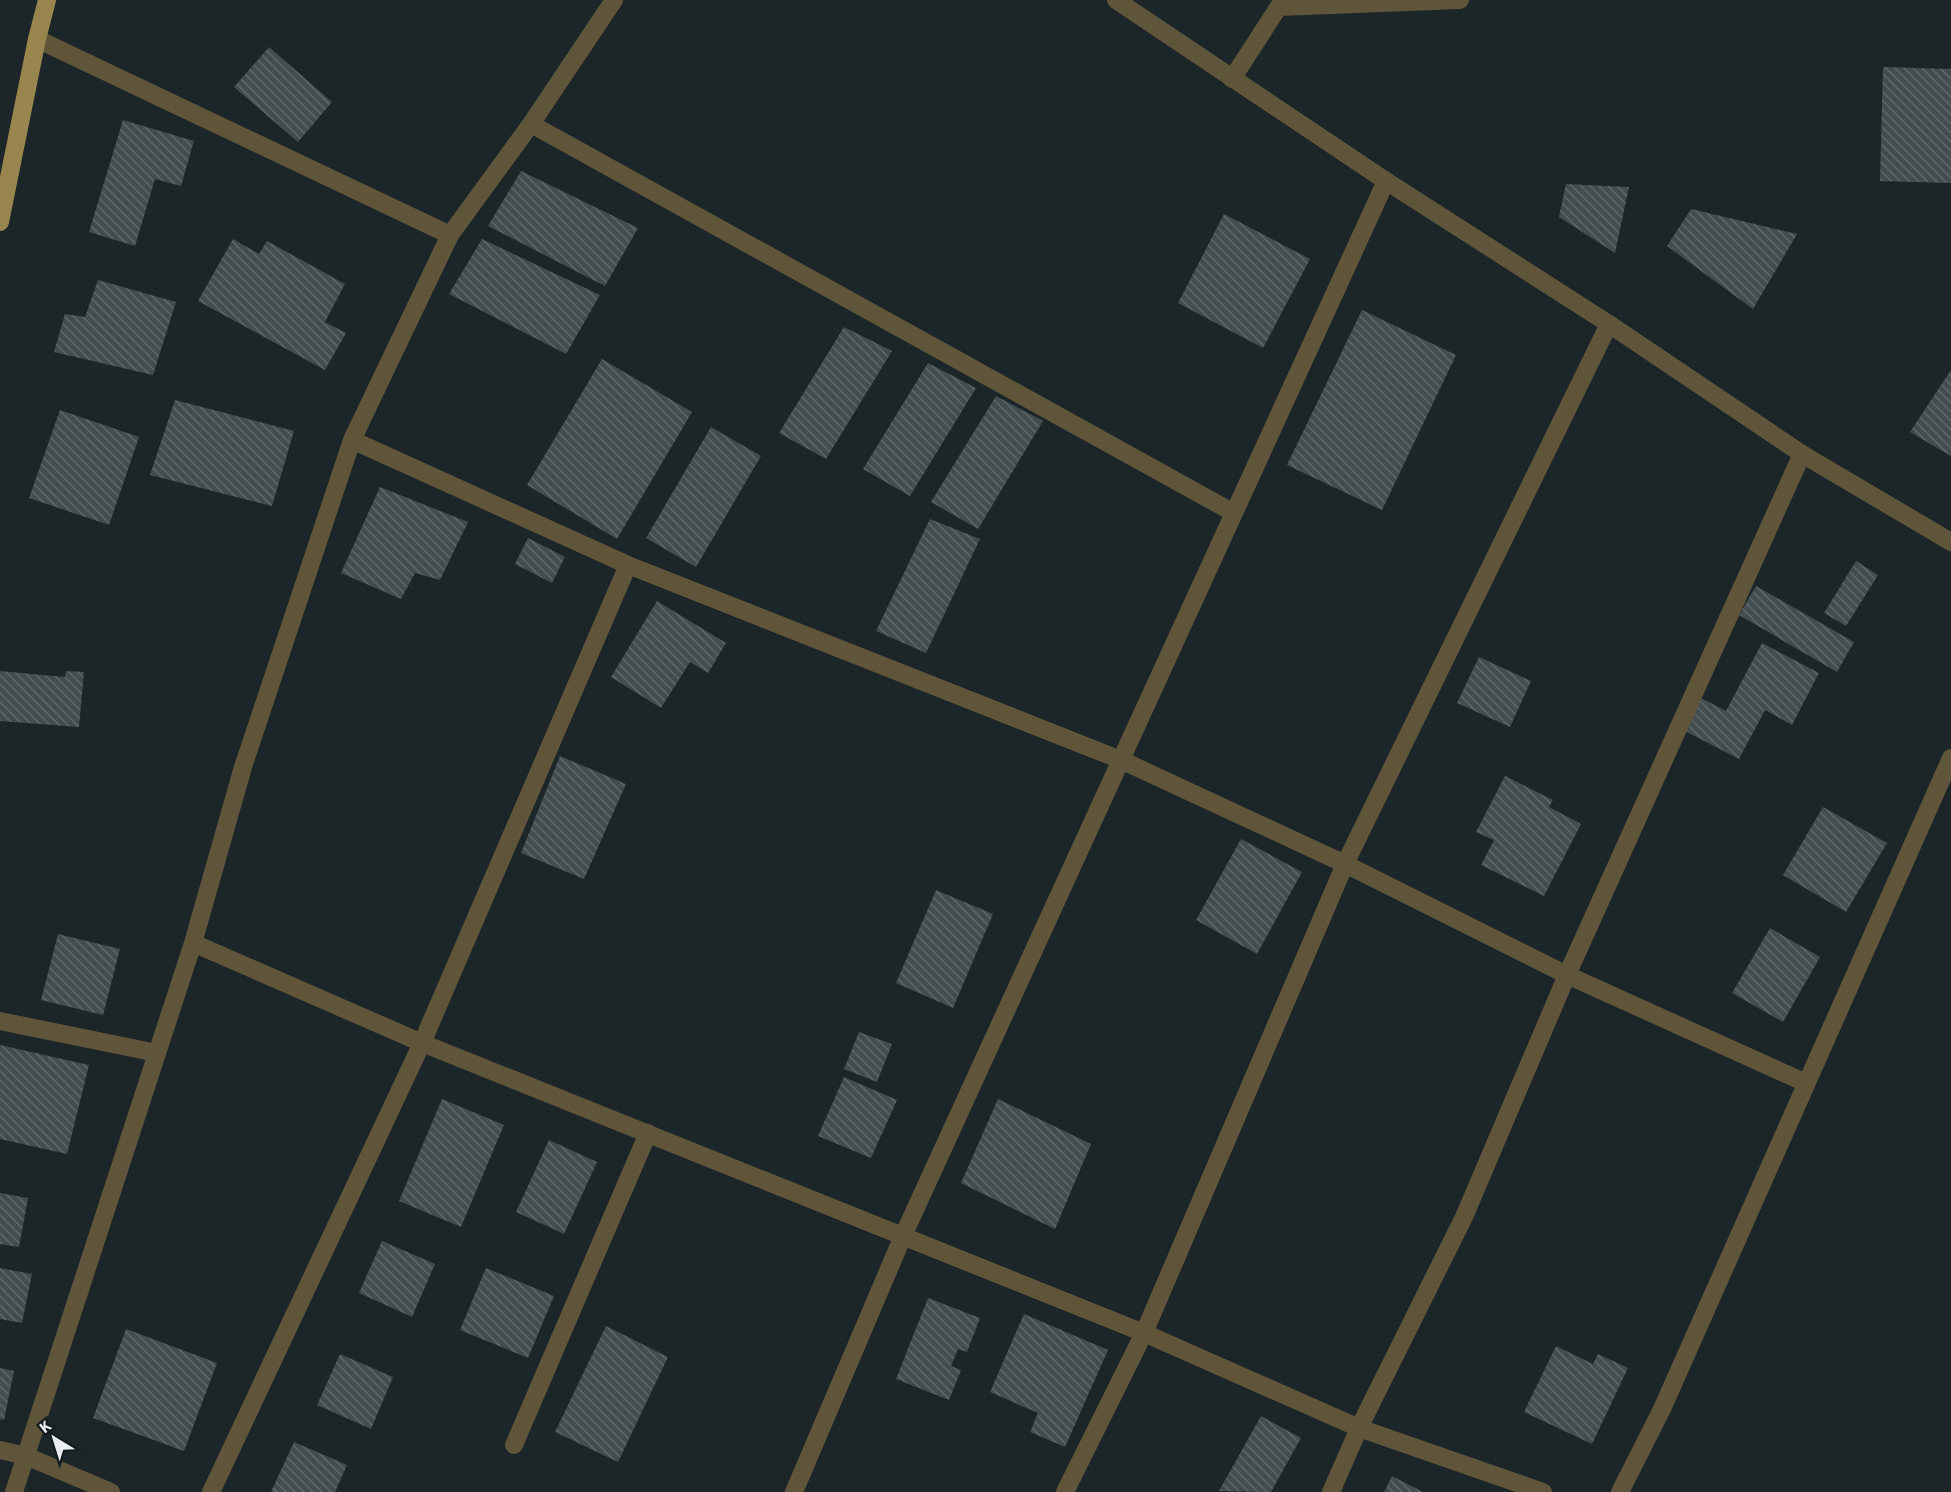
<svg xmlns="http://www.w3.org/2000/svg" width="1951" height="1492" font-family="'Source Sans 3',sans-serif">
	<defs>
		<pattern id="building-back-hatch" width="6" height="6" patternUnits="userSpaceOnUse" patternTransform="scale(1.5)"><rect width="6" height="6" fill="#434d4f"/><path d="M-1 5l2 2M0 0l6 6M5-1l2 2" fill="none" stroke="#5e6769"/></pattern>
	</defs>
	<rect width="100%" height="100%" fill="#1c2527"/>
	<path fill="url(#building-back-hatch)" d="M269,47l63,55 -34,40 -64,-55z
		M1883,67l68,2v114l-71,-2z
		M123,120l71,21 -13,45 -26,-7 -20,67 -46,-14z
		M521,171l117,57 -33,58 -117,-60z
		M1566,184l63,3 -14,66 -56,-36z
		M1691,209l106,25 -44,75 -86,-63z
		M1224,214l86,45 -47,89 -85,-45z
		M233,239l26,15 8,-13 78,43 -20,38 21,11 -21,37 -127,-69z
		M482,239l118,56 -34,59 -117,-60z
		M98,280l78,22 -23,73 -99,-23 11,-38 20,3z
		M1362,310l94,45 -74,155 -95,-45z
		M844,327l48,24 -66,108 -47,-26z
		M602,359l90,53 -75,127 -90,-54z
		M928,363l48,25 -66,108 -47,-27z
		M1951,370v86l-41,-24z
		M996,396l47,25 -65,108 -47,-27z
		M175,400l119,31 -22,75 -122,-31z
		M60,410l79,27 -30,88 -80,-27z
		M711,427l50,29 -65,111 -50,-29z
		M380,487l88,35 -28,58 -25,-7 -14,26 -60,-26z
		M930,519l50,20 -54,114 -50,-22z
		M528,538l37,19 -13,26 -37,-19z
		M1856,561l22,14 -32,51 -22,-13z
		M1756,586l98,56 -17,30 -98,-57z
		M657,601l69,42 -18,30 -18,-11 -29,46 -50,-31z
		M1762,643l57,30 -27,52 -27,-15 -26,49 -56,-29 18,-32 25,13z
		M1479,657l52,24 -21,46 -53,-24z
		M0,671l65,6 1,-6 18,1 -5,55 -79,-6z
		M560,756l66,28 -42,95 -63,-26z
		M1505,776l48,24 -4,7 32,17 -37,72 -63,-31 13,-25 -18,-8z
		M1823,807l64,36 -41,69 -63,-37z
		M1241,839l61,33 -45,82 -61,-34z
		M936,890l57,24 -40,94 -57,-25z
		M1770,928l50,29 -37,65 -51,-29z
		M58,934l62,15 -17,66 -62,-15z
		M859,1032l33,12 -15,38 -33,-13z
		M0,1045l89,20 -22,89 -67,-15z
		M844,1077l53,23 -26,58 -53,-22z
		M442,1099l62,26 -43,102 -62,-26z
		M998,1099l93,45 -36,85 -94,-46z
		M549,1140l48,22 -33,72 -48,-22z
		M0,1193l28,5 -9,49 -19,-3z
		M382,1241l53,23 -23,53 -53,-24z
		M0,1268l32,6 -10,49 -22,-4z
		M486,1268l68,28 -26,62 -68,-28z
		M928,1298l52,20 -13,34 -9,-3 -7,17 10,4 -12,30 -53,-21z
		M1024,1314l84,36 -43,97 -35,-15 8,-19 -48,-21z
		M606,1326l62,31 -50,105 -63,-30z
		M126,1329l91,34 -33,88 -91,-33z
		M1556,1346l37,18 5,-10 30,14 -36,76 -68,-32z
		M340,1354l53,23 -22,52 -54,-24z
		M0,1368l14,3 -10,49 -4,-1z
		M1261,1416l40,22 -30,54 -52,-1z
		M294,1442l53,23 -12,27h-64z
		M1392,1476l31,16h-39z"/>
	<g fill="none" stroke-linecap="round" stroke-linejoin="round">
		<path stroke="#5e553b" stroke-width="18" d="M614,0l-83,124 -81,111 -98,205 -109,327 -50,176 229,100 722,290 215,95 184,64
			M1279,7l181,-7
			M37,39l413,196
			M1232,79l51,-79
			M531,124l703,389
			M352,440l276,125 493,195 224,104 222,111 239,108
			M0,1021l157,32
			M514,1445l134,-312
			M0,1450l26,6 85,36
			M14,1492l179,-549
			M211,1492l211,-449 206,-478
			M794,1492l109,-256 483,-1055
			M1065,1492l79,-159 201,-469 264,-540
			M1331,1492l28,-64 105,-211 103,-242 235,-521
			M1620,1492l42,-83 289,-651"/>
		<path stroke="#5e553b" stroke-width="18" d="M1116,0l270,181 223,143 193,130 149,88"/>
		<path stroke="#99864e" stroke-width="18" d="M0,222l37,-183 10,-39"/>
	</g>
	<g transform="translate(54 1438) rotate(322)" stroke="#131b1d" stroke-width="4.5" paint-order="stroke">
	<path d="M0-4.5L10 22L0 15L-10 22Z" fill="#e8eef0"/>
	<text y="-9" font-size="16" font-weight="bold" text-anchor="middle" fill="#e8eef0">K</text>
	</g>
</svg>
